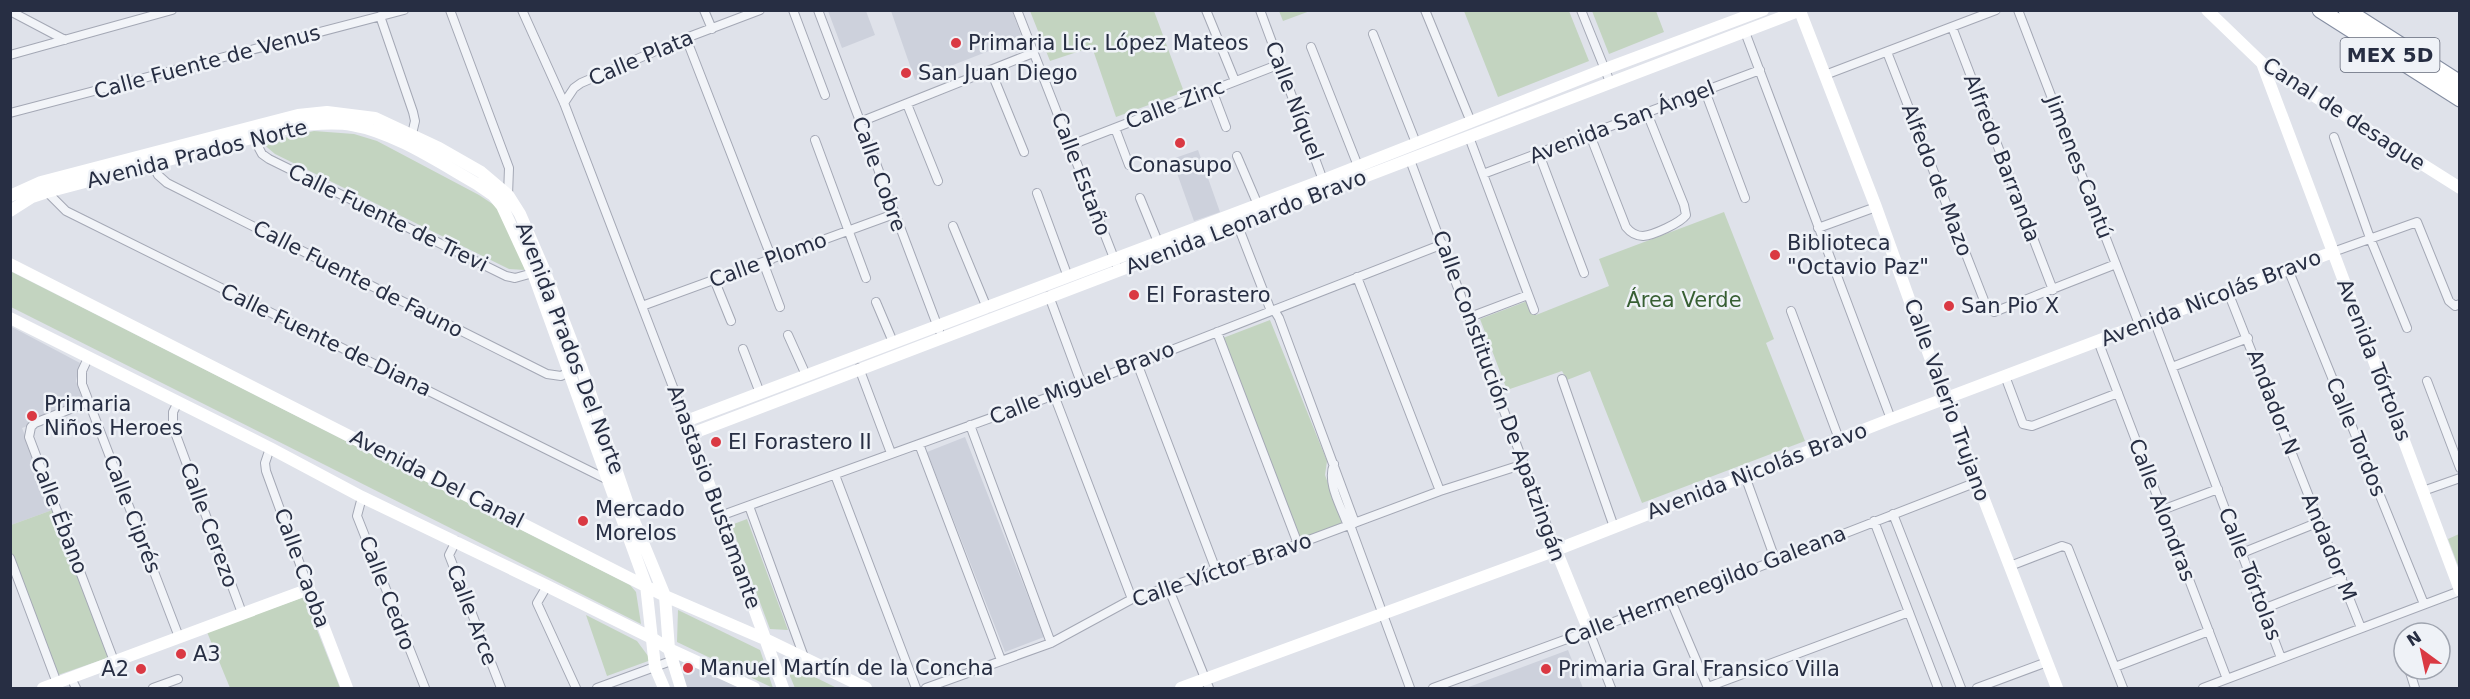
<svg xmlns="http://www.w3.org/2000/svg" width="2470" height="699" font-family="'DejaVu Sans',sans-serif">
	<rect width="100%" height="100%" fill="#dfe2ea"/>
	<path fill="#cdd1dc" d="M828,11h38l9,24 -33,13z
		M891,11h121l10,27 -107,42z
		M1198,150l22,62 -26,9 -22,-62z
		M10,326l70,37 -4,18 8,24 -62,23 33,81 -44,16z
		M965,437l79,200 -39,15 -78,-200z
		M1568,650l15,38h-117z
		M674,656l66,32h-53z"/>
	<path fill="#c3d4c0" d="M1030,11h124l30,81 -68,25 -24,-70 -42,14z
		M1279,11h31l-27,10z
		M1464,11h105l20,50 -91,36z
		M1592,11h64l8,21 -55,22z
		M314,131l40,3 23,7 102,54 27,18 19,57 -16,-1 -234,-115 -13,-11z
		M1724,212l50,127 -8,4 39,98 -163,62 -52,-132 -23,9 -5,-9 -55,19 -27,-71 50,-19 6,15 73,-29 -10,-27z
		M10,271l620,314 6,7 5,32 -630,-317z
		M1270,320l57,141 -2,14 18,49 -43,17 -77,-203z
		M55,509l55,148 -52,18 -47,-122v-28z
		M747,519l41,111 -18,-1 -39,-104z
		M2459,534v34l-11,-29z
		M304,597l36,91h-110l-23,-56z
		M678,610l82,40 13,38 -96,-46z
		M586,615l51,26 14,19 -44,16z
		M784,662l53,26h-42z"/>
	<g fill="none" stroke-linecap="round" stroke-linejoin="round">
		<defs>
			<path id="street" d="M450,10l59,158 -1,27
				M522,10l42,93 122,318
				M704,10l8,19
				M793,10l32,85
				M818,10l121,320
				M1017,10l102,261
				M1206,10l29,71
				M1260,10l64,173
				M1425,10l46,112
				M1581,10l29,72
				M2018,10l121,314
				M10,11l55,29
				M380,16l33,96 2,9 -3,13
				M1952,27l101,263
				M1745,32l146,387
				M1373,34l43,109
				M686,38l86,221
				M1311,47l47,119
				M1887,52l100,256 7,4 122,-48
				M10,55l162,-45
				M991,71l33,81
				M1825,75l171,-65
				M1212,90l14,37
				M1705,91l40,107
				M564,103l10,-15 7,-5 105,-45 74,-28
				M907,104l31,77
				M10,113l394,-103
				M860,122l173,-69
				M1115,128l14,37
				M1590,135l36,92c4,5 10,9 17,9 11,-1 37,-13 43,-21l-2,-10 -37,-92
				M253,137l9,17 7,5 237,117 9,2 18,-5
				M1469,137l65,173
				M2334,137l36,101 37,90
				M815,140l51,138
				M1071,145l209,-81
				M1539,154l45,119
				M1237,156l21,49
				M1410,160l146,390
				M151,161l7,14 9,8 380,191 14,2 20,-10
				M1483,174l277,-104
				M47,192l19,19 542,269
				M1037,193l31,84
				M1140,198l18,44
				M953,226l34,82
				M1238,226l33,85
				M1818,228l58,-21
				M2333,252l84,-30 32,79 6,5 5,-2
				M763,262l17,45
				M2288,269l136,335
				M1357,277l83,214
				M714,279l17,42
				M2228,292l133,336
				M1049,296l33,89
				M876,302l17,40
				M642,306l252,-92
				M1274,310l5,8 76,205
				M1791,311l48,128
				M1470,317l58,-22
				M2154,320l127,338
				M1217,332l81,212
				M788,335l18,40
				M2098,341l129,338
				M743,349l17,44
				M88,358l-6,13v13l97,253
				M1137,363l79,207
				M2172,367l76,-29
				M859,368l32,85
				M2005,376l18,48 9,2 86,-33
				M1562,379l52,148
				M2427,381l33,87
				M1054,395l78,204
				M88,402l-53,21 -4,4 -2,10 85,224
				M178,402l-5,10v15l69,186
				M970,425l81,218
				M919,444l82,216
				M270,448l-5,15 1,8 43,118
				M1334,464c-8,19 8,44 14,62
				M835,475l81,213
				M1745,476l30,83
				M2423,491l37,-13
				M362,497l-5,19 68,172
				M749,506l55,151
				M2162,510l56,-21
				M1893,514l68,174
				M720,516l362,-131 361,-141
				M1874,521l64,167
				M1350,525l60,163
				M456,541l-7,14 52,133
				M2242,553l77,-31
				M10,558l47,125
				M2010,566l52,-20 6,2 55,140
				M547,586l-10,17 39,85
				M1168,587l41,101
				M1671,601l37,87
				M2263,609l79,-31
				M1589,631l22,57
				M2115,667l94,-36
				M2409,669l6,19
				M71,678l5,10
				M1708,687l201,-75
				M153,688l25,-9
				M597,688l74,-27
				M926,688l125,-45 81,-44 166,-55 142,-53 84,-27
				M1433,688l238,-87 306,-119
				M1977,688l70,-26
				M2203,688l257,-97"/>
			<path id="highway" d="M2320,10l140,89
				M2346,10l114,73"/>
		</defs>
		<use href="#street" stroke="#a4a8b5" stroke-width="10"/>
		<use href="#highway" stroke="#858ea2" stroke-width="17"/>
		<use href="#street" stroke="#f2f4f8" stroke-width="8"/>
		<path stroke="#fff" stroke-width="12" d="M2207,10l55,53 198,125
			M1800,11l76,196 69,192 112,289
			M2262,63l198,527
			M10,196l31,-14 257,-67 29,-3 48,6 64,30 42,24 27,23 12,19 23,53 38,99 51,150 33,80 4,53 12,39
			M10,211l22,-14 15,-5 254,-67c17,-1 34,-3 51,0 42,7 88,38 125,59l16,11 9,11 31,67 113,312 9,82 9,21
			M10,264l655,332 102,44 99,48
			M10,318l260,130 92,49 185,89 105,52 17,11 85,39
			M691,434l1110,-424
			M1556,550l33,81
			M43,688l266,-99 38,99
			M783,688l-97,-267 637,-241 282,-111 158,-59
			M1181,688l375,-138 335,-131 442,-167"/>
		<use href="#highway" stroke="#fff" stroke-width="15"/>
	</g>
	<g fill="#da3943" stroke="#eff2f7" stroke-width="2">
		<circle cx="956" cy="43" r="6"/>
		<circle cx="906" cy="73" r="6"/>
		<circle cx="1180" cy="143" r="6"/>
		<circle cx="1775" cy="255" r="6"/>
		<circle cx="1134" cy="295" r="6"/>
		<circle cx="1949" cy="306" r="6"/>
		<circle cx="32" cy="416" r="6"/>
		<circle cx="716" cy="442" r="6"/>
		<circle cx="583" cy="521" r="6"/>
		<circle cx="181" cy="654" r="6"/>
		<circle cx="688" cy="668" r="6"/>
		<circle cx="141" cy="669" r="6"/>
		<circle cx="1546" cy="669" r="6"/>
	</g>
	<g text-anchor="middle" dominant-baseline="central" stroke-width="5" stroke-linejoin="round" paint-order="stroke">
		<rect fill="#eff2f7" stroke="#636979" stroke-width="1.5" x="2340.5" y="38" width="99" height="34" rx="4.5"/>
		<g font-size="20" font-weight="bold" fill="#272e43">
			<text x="2390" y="55">MEX 5D</text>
		</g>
		<g font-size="21" fill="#272e43" stroke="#eff2f7" text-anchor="start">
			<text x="968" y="43">Primaria Lic. López Mateos</text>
			<text x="918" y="73">San Juan Diego</text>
			<text x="1180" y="165" text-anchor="middle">Conasupo</text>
			<text x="1787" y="243">Biblioteca<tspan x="1787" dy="24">"Octavio Paz"</tspan></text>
			<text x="1146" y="295">El Forastero</text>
			<text x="1961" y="306">San Pio X</text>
			<text x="44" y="404">Primaria<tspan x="44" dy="24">Niños Heroes</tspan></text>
			<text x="728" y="442">El Forastero II</text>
			<text x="595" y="509">Mercado<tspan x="595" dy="24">Morelos</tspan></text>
			<text x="193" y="654">A3</text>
			<text x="700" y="668">Manuel Martín de la Concha</text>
			<text x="129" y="669" text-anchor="end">A2</text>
			<text x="1558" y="669">Primaria Gral Fransico Villa</text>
		</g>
		<g font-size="21" fill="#272e43" stroke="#eff2f7">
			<text transform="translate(641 58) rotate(-23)">Calle Plata</text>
			<text transform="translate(207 62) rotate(-15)">Calle Fuente de Venus</text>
			<text transform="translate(1294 101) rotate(69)">Calle Níquel</text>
			<text transform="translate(1175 104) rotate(-21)">Calle Zinc</text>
			<text transform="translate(2344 114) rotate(33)">Canal de desague</text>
			<text transform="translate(1622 122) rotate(-21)">Avenida San Ángel</text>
			<text transform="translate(197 154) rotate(-14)">Avenida Prados Norte</text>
			<text transform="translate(2002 158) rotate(69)">Alfredo Barranda</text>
			<text transform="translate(2079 167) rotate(69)">Jimenes Cantú</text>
			<text transform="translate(879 174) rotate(70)">Calle Cobre</text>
			<text transform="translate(1081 174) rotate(69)">Calle Estaño</text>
			<text transform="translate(1937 180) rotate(69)">Alfedo de Mazo</text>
			<text transform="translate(388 218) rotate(26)">Calle Fuente de Trevi</text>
			<text transform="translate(1246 222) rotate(-21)">Avenida Leonardo Bravo</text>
			<text transform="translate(768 260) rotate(-20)">Calle Plomo</text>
			<text transform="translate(358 279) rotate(27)">Calle Fuente de Fauno</text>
			<text transform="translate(2211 298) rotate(-21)">Avenida Nicolás Bravo</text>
			<text transform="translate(326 340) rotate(26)">Calle Fuente de Diana</text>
			<text transform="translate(570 348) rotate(69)">Avenida Prados Del Norte</text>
			<text transform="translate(2374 360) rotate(69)">Avenida Tórtolas</text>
			<text transform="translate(1082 383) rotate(-21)">Calle Miguel Bravo</text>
			<text transform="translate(1499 396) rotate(70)">Calle Constitución De Apatzingán</text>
			<text transform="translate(1947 400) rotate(70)">Calle Valerio Trujano</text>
			<text transform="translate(2273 402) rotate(69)">Andador N</text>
			<text transform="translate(2356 437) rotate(68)">Calle Tordos</text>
			<text transform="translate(1757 471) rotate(-21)">Avenida Nicolás Bravo</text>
			<text transform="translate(437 479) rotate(27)">Avenida Del Canal</text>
			<text transform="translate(714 497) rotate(70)">Anastasio Bustamante</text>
			<text transform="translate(2162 510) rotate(69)">Calle Alondras</text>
			<text transform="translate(132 514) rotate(69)">Calle Ciprés</text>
			<text transform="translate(59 515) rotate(69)">Calle Ébano</text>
			<text transform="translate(209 525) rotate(70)">Calle Cerezo</text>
			<text transform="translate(2329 547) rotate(68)">Andador M</text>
			<text transform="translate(302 568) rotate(70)">Calle Caoba</text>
			<text transform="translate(1222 570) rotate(-19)">Calle Víctor Bravo</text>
			<text transform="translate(2250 574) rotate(69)">Calle Tórtolas</text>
			<text transform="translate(1705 586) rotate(-21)">Calle Hermenegildo Galeana</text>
			<text transform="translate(387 593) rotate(69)">Calle Cedro</text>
			<text transform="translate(472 615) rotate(69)">Calle Arce</text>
		</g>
		<g font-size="21" fill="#375f33" stroke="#eff2f7">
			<text x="1684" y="300">Área Verde</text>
		</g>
	</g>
	<rect width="2470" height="699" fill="none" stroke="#272e43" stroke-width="24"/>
	<g transform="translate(2422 651) rotate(327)"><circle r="28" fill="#eff2f7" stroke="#9fa4af" stroke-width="1.5"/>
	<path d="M0-4.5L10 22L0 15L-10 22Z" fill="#da3943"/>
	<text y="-9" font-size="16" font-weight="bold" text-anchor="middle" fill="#272e43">N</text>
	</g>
</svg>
